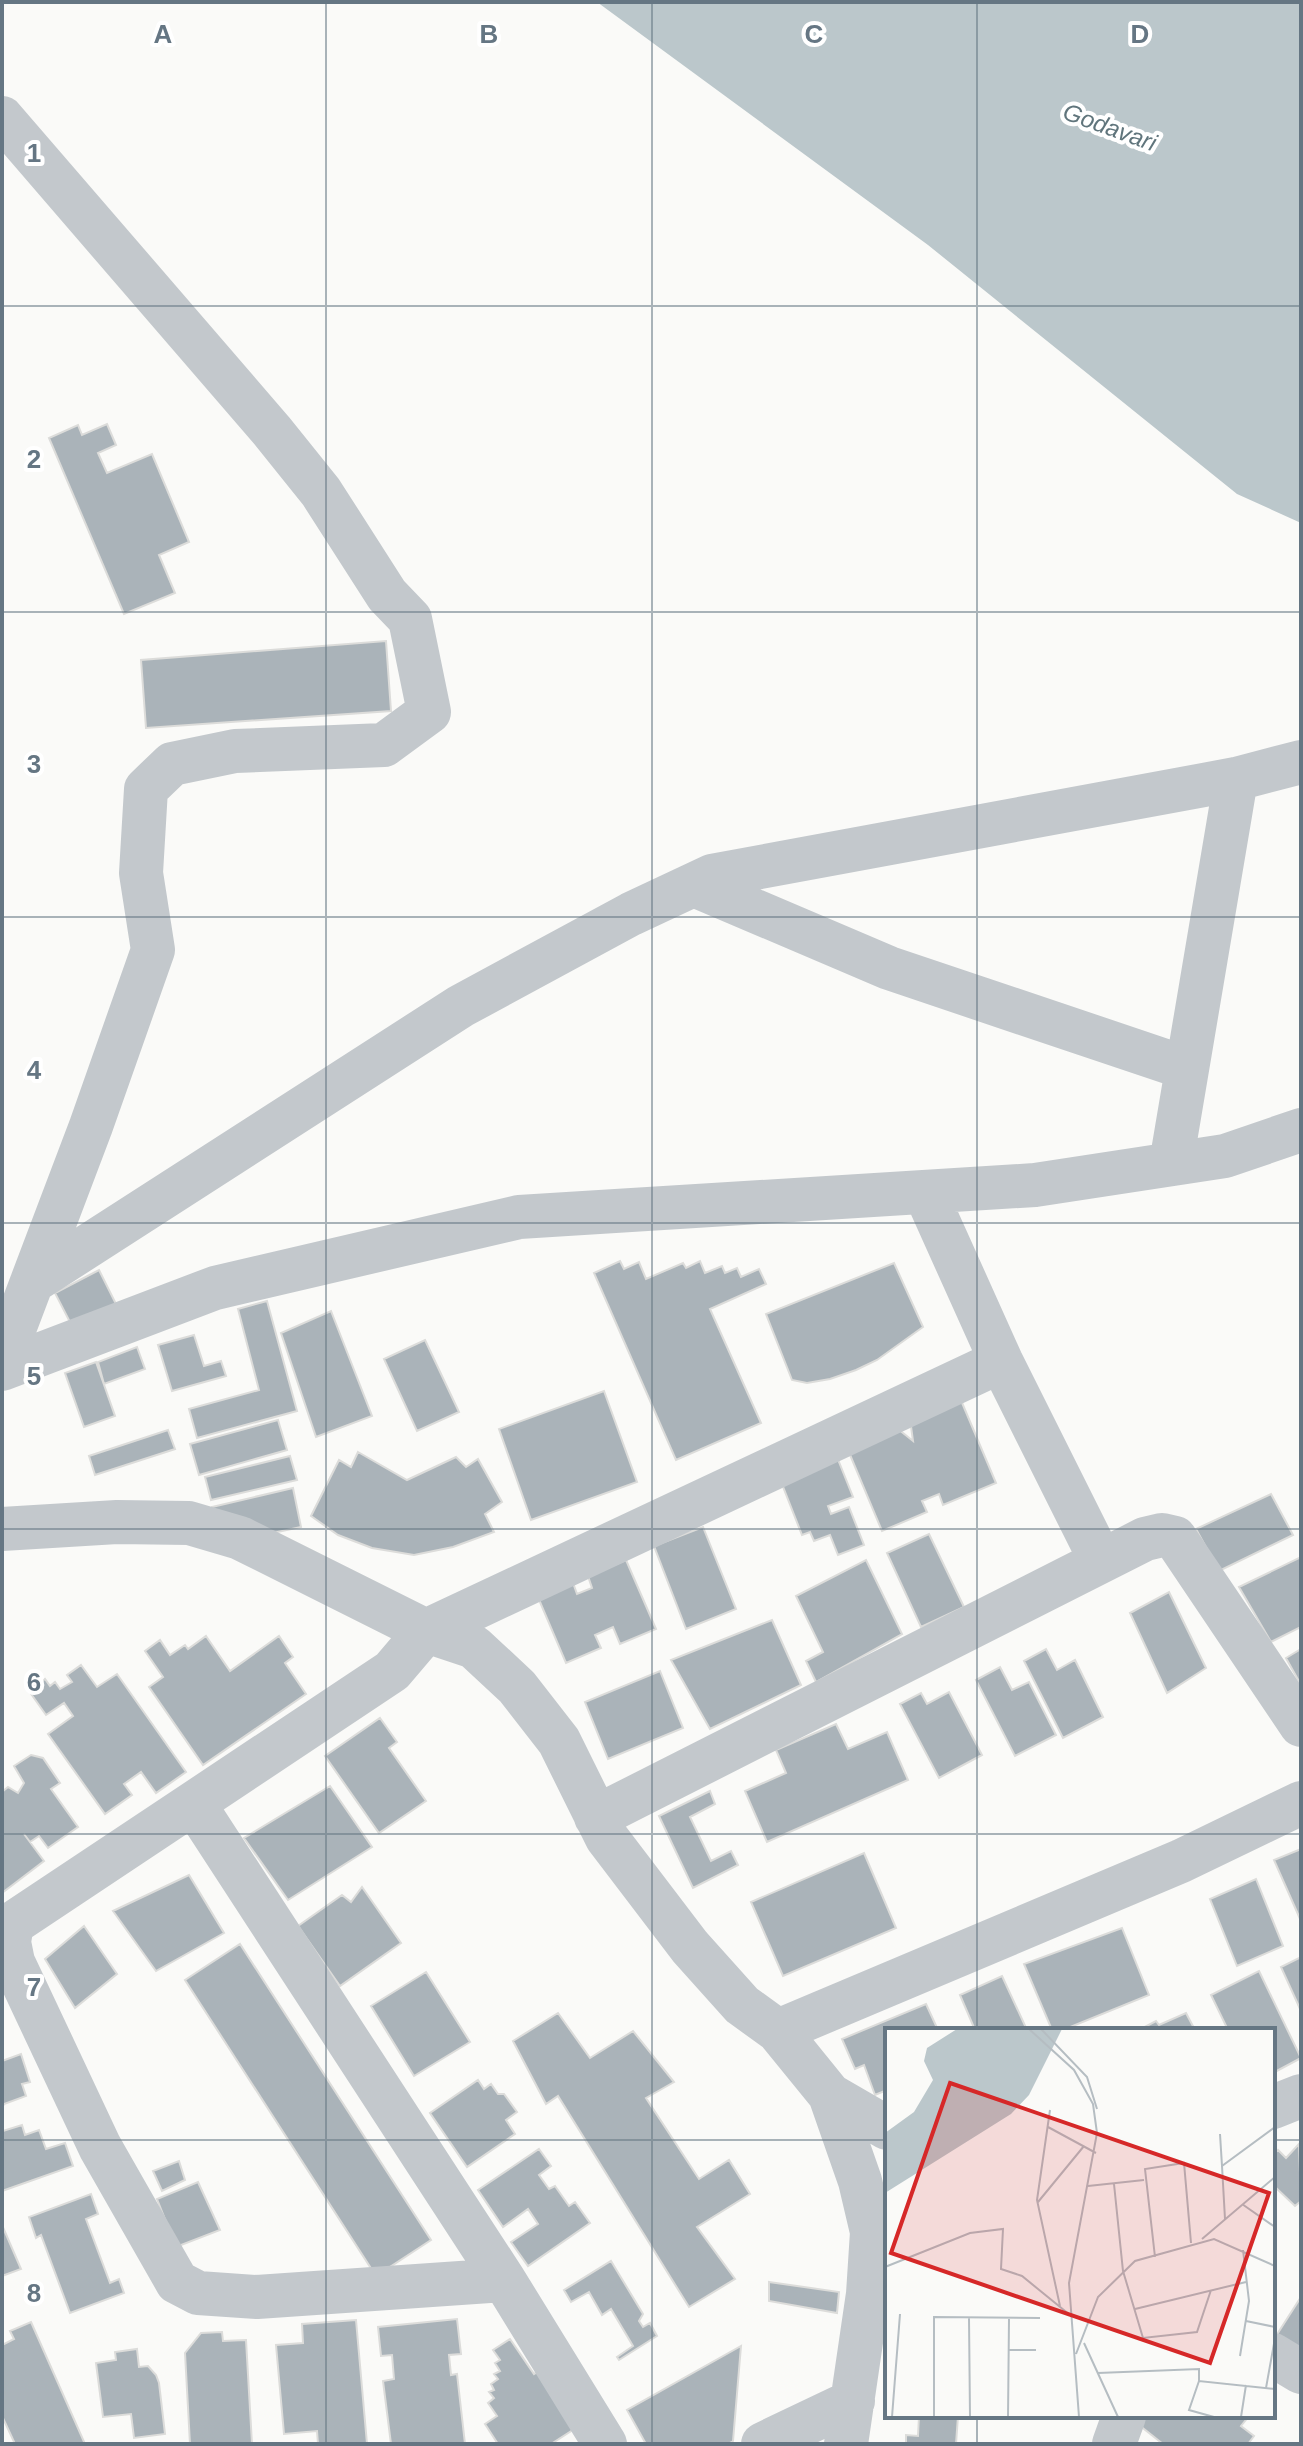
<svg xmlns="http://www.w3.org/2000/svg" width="1303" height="2446" font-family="Helvetica,sans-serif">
	<rect width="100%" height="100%" fill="#fafaf8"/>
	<path fill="#bbc7cb" d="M597,2h704v521l-64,-29 -309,-249z"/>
	<path fill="#aab3b9" stroke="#dcdcda" stroke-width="2" d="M107,424l9,21 -18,8 9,20 45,-19 37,88 -30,13 16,38 -51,21 -75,-176 29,-13 4,10z
		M386,641l5,70 -245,17 -5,-68z
		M620,1261l4,8 15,-7 7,17 37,-16 3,5 14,-7 5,12 17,-7 3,7 12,-5 4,9 18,-8 7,15 -56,25 51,114 -85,37 -82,-187z
		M894,1263l29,64 -46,33 -21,10 -26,9 -23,4 -15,-3 -26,-66z
		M99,1270l18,36 -44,22 -18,-35z
		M267,1301l30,110 -100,27 -8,-29 70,-19 -21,-81z
		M331,1311l41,105 -56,21 -35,-104z
		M194,1335l10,31 17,-5 5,15 -54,15 -14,-46z
		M425,1340l34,72 -42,19 -33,-72z
		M137,1347l8,22 -41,15 -6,-22z
		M96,1362l19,54 -31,11 -19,-54z
		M604,1391l33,91 -106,38 -32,-91z
		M960,1398l36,85 -53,22 -4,-11 -17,7 5,11 -45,19 -34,-81 50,-21 15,12 -3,-22z
		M278,1420l9,30 -88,25 -9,-31z
		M168,1430l7,19 -80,26 -6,-19z
		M358,1452l49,28 49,-23 10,10 12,-8 24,43 -17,12 9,18 -41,15 -39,8 -42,-7 -34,-13 -27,-19 28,-56 12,7z
		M290,1456l7,24 -86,20 -6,-23z
		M837,1457l16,40 -25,9 3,8 18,-7 15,38 -26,10 -8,-20 -16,6 -4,-9 -8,3 -22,-56z
		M293,1488l8,39 -52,11 -34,-19 -3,-12z
		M1271,1494l22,41 -74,36 -23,-42z
		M703,1527l33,82 -50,20 -32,-83z
		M929,1534l35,73 -43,20 -34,-74z
		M1301,1557v70l-30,15 -32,-55z
		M626,1560l30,69 -36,15 -7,-17 -18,8 6,13 -35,15 -29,-68 35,-15 5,14 15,-6 -4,-12z
		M866,1560l36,74 -86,48 -10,-21 17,-9 -27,-56z
		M1169,1592l37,76 -39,25 -37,-80z
		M772,1620l29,65 -91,44 -39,-69z
		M206,1636l24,35 49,-35 14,21 -8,6 21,31 -103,71 -54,-78 14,-10 -18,-26 15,-11 10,15 15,-10 3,4z
		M1046,1649l11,21 18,-10 28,57 -40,21 -39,-77z
		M1301,1649v36l-15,-27z
		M81,1665l16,22 20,-13 69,98 -30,21 -15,-21 -17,12 8,11 -27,19 -57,-80 25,-18 -9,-13 -18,12 -17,-24 16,-12 5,7 5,-4 5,7 12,-7 -5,-7z
		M1000,1667l12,23 17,-8 27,53 -41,21 -39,-76z
		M660,1671l23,57 -75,31 -23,-57z
		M949,1692l33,63 -43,23 -39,-74 21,-11 6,11z
		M380,1718l17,24 -8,6 37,53 -47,32 -54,-77z
		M836,1724l12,25 39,-17 21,48 -141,62 -22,-51 41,-18 -10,-23z
		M31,1755l12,3 17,25 -9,6 27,38 -30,21 -9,-12 -9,6 -6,-8 20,27 -42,32v-101l6,-5 10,6 6,-10 -10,-17z
		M330,1786l42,61 -84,53 -44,-62z
		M710,1791l5,13 -25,13 21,44 20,-10 7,14 -45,23 -34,-72z
		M1301,1849v72l-27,-61z
		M864,1853l32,75 -113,48 -32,-74z
		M189,1875l35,58 -68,38 -43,-60z
		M1256,1879l27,67 -46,20 -27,-67z
		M362,1887l39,56 -61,43 -42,-60 44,-31 9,7z
		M84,1926l33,48 -42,34 -30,-49z
		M1122,1928l27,67 -86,35h-11l-28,-66z
		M240,1944l191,296 -55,36 -191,-296z
		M1301,1957v54l-20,-44z
		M1259,1971l42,87 -28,15v-43h-45l-17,-35z
		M426,1972l44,70 -56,34 -43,-70z
		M1002,1976l25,54h-52l-15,-35z
		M926,2004l12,26h-51v60l-12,5 -11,-30 -9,4 -13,-30z
		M558,2013l32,45 43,-27 41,51 -28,16 53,81 30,-19 21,34 -53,33 38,52 -46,28 -131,-211 -12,8 -33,-63z
		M1186,2013l9,17h-56l17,-9 3,4z
		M21,2054l9,28 -8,2 4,12 -22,8 -2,4v-47z
		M478,2080l6,9 7,-5 7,10h6l13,18 -11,8 9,14 -48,33 -37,-54z
		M22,2125l3,10 14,-5 7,19 19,-6 8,23 -71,25v-64l1,4z
		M1299,2144l2,57 -6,5 -22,-21v-30l5,-5 8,8z
		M539,2149l12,17 -12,9 10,14 6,-3 14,20 6,-4 15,21 -62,43 -17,-24 27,-18 -10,-15 -25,18 -25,-37z
		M179,2161l6,19 -23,11 -9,-20z
		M198,2182l22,48 -44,17 -19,-48z
		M91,2194l7,20 -12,5 24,64 9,-4 5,14 -54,20 -29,-78 -5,3 -7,-21z
		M2,2225l19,44 -19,7z
		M611,2261l32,53 -4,7 4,6 7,-4 7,13 -38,24 -2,-3 16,-11 -22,-37 -9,6 -13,-23 -18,10 -7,-12z
		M769,2282l70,10 -2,21 -68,-12z
		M1301,2297v55l-25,-16z
		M457,2319l4,35 -12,1 2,20 6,-1 8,70h-74l-8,-63 11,-2 -2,-24 -11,1 -3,-29z
		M356,2320l11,124h-49l-1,-13 -33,3 -8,-89 27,-2 -1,-19z
		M31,2322l54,122h-70l-13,-28v-71l12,-6 -4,-8z
		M222,2332l1,9 23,-1 6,104h-62l-5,-91 16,-20z
		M510,2339l24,35 6,-4 39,56 -28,18h-53l-13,-20 12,-8 -9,-13 6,-5 -5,-6 5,-2 -3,-6 7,-5 -4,-5 6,-3 -5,-8 5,-3 -7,-10z
		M741,2346l-8,95 -5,3h-82l-19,-34z
		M137,2349l2,18 9,-1 8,9 3,8 6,51 -31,4 -3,-24 -28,3 -7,-54 20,-3 -1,-8z
		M919,2416h39l-2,28 -50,-1v-8l12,1z
		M1145,2416h104l-8,10 13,10 -6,8h-85l-24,-19z"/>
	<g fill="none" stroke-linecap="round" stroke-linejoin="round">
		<path stroke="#c3c8cc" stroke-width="44" d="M2,118l270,313 49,61 66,103 23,24 19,93 -45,33 -149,6 -63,13 -26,25 -5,84 12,77 -62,176 -89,235
			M694,885l195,83 297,100
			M1171,1164l65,-385
			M925,1192l76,169 100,200
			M32,1282l429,-276 170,-92 81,-38 524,-97 65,-17
			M2,1369l213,-81 304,-71 516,-32 190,-29 76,-26
			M2,1529l115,-7 72,1 51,15 186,93 48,16 43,40 42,54 48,97 83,109 52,58 36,26 52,64 30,86 12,51 -4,62 -22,150
			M194,1804l310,476 101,164
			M596,1817l549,-278 17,-4 13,3 126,187
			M778,2031l403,-170 120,-58
			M830,2095l57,33
			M1273,2107l28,-11
			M504,2280l-247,17 -59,-4 -21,-11 -77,-135 -87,-185 -4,-20 3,-18 380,-253 34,-40 575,-270
			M1273,2355l28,17
			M763,2444l90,-43
			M1114,2444l10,-28"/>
	</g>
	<path fill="none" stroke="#657683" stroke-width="2" stroke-opacity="0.55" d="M326,2v2442M652,2v2442M977,2v2028M2,306h1299M2,612h1299M2,917h1299M2,1223h1299M2,1529h1299M2,1834h1299M2,2140h885M1273,2140h28M977,2416v28"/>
	<g text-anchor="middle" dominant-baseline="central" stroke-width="8" stroke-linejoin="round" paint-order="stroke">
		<g font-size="24" font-style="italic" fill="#60757c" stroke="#fff">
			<text transform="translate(1110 127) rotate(20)">Godavari</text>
		</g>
	</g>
	<g transform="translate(885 2028)">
		<rect width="390" height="390" fill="#fafaf8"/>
		<path d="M72,1h105l-33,66 -18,19 -126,79v-60l29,-21 19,-32 -9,-19 3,-13z" fill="#bbc7cb"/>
		<path fill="none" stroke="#b5bdc2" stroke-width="2" d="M144,1l45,41 19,34 4,29 -28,150 10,134M156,1l46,48 10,32M165,82l-13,90 23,106M163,99l48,26M335,106l2,32M229,156l9,87 20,67 54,-6 14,-42M203,158l56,-6M153,174l46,-56M357,176l33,23M340,191l-3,-53 53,-39M317,211l73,-62M270,229l-10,-88 39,-6 7,80M0,239l85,-34 33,-4 -2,40 21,7 48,39M250,281l111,-27M84,290l1,99M361,293l29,6M199,315l34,74M124,322h27M191,326l22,-57 37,-36 79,-22 61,27M355,328l9,-55 -6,-51M213,345l101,-4v12M381,360l9,-50M7,389l8,-103M49,389v-100l106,1M123,389l1,-98M329,389l-25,-7 10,-29 76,8M356,389l5,-32"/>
		<path fill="#d62828" fill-opacity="0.15" stroke="#d62828" stroke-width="4" d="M65,55l319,110 -59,170 -319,-110z"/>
		<rect width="390" height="390" fill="none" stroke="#657683" stroke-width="4"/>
	</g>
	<g font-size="26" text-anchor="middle" font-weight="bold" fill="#657683" stroke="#fff" stroke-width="8" stroke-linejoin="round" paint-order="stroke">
		<text x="163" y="43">A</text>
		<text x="489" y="43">B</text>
		<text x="814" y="43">C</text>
		<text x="1140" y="43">D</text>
		<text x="34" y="162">1</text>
		<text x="34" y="468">2</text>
		<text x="34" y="773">3</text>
		<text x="34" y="1079">4</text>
		<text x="34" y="1385">5</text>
		<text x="34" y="1691">6</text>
		<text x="34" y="1996">7</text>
		<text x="34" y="2302">8</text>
	</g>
	<rect width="1303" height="2446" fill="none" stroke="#657683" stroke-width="8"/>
</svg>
